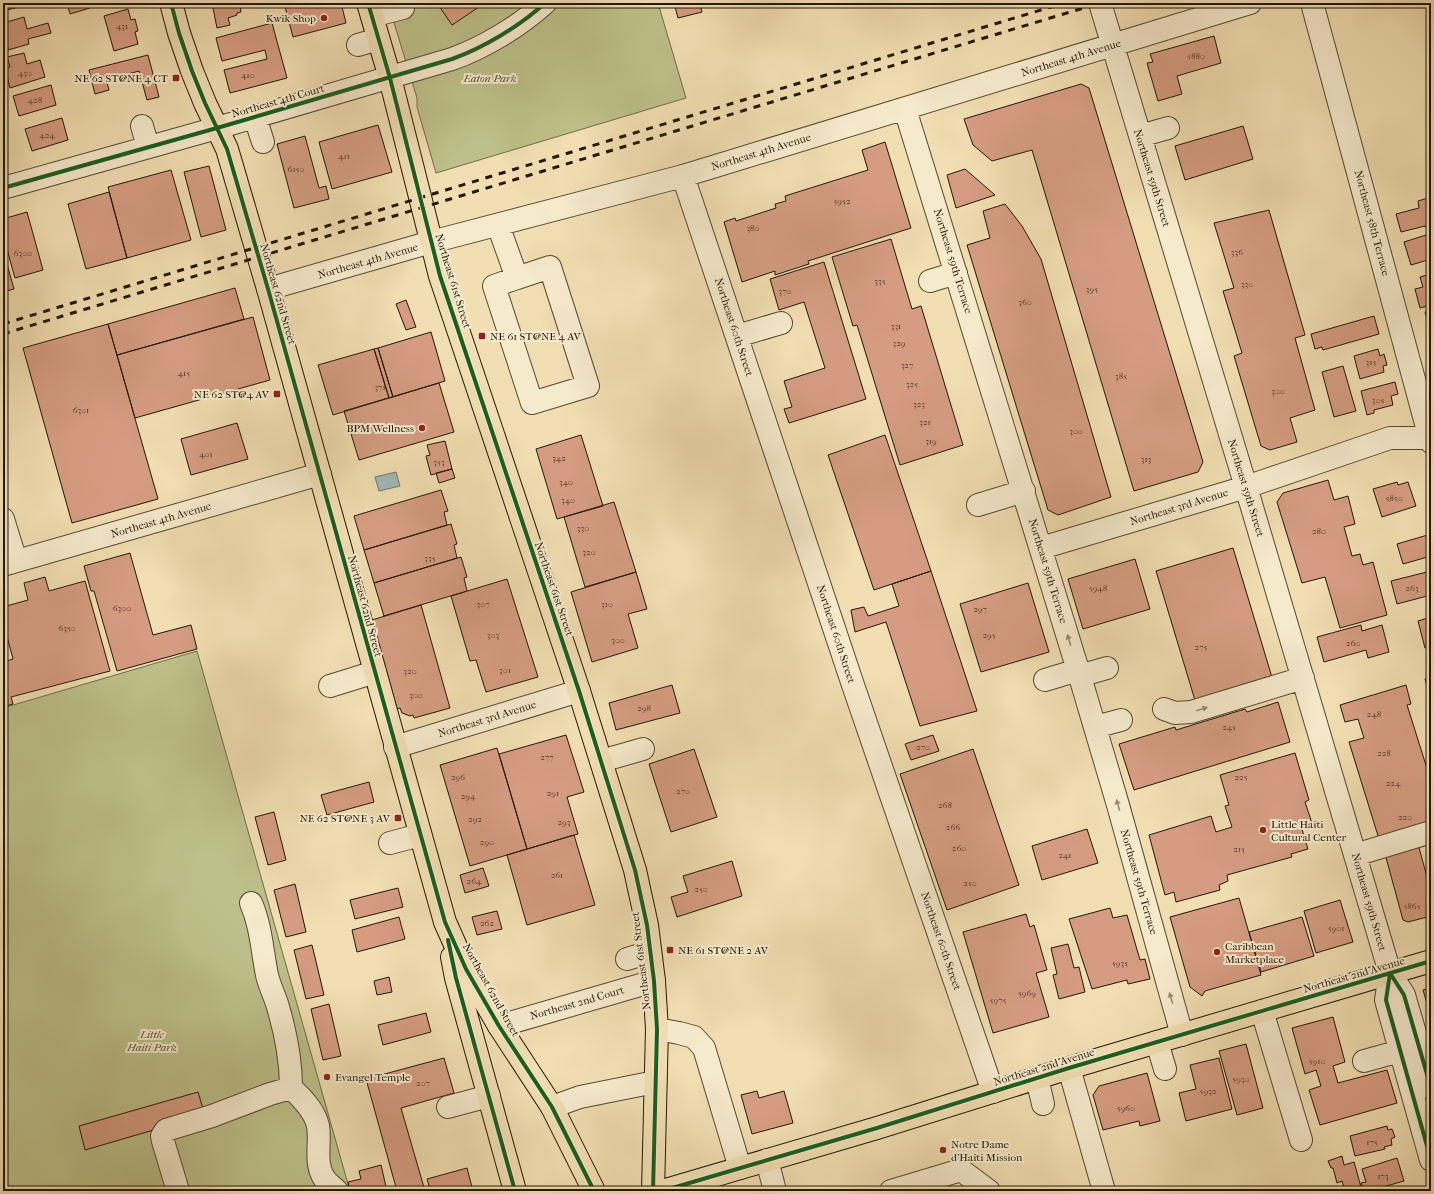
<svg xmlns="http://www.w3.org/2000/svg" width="1434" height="1194" font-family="'IM FELL French Canon',serif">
	<rect width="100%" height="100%" fill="#f1deb2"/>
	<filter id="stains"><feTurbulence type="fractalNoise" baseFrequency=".005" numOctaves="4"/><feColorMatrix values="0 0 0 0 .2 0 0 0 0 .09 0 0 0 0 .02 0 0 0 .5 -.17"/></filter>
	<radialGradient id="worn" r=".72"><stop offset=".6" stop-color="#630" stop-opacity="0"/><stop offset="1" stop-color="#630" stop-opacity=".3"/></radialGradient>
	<path fill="#bdc08a" stroke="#706c4a" d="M388,3h270l28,95 -250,75 -19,-66v-9z
		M197,651l153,540h-347v-483z"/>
	<path fill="#9ebab6" stroke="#6c7971" d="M396,472l4,14 -21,5 -4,-14z"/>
	<path fill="#d59c81" stroke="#221709" d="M3,3h20v3l-20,5z
		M67,3h22l1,5 -20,6z
		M212,3h34l-6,2 1,7 -4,1v2l-9,3 2,7 -13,3z
		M284,3h57l5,20 -53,14z
		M437,3h44l1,2 -30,20z
		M674,3h26l2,9 -24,6z
		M128,9l3,11 4,-1 3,12 -3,1 3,12 -24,7 -10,-35z
		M24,17l3,12 21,-6 3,10 -23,6 1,5 -21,6 -1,-7 -4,1v-21z
		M272,23l15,55 -57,15 -6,-23 43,-11 -2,-9 -43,11 -6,-23z
		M1214,36l7,27 -44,13 5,18 -24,7 -11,-38 6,-1 -3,-8z
		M24,53l3,11 13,-4 5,17 -35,11 -5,-20 5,-1 -3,-10z
		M148,55l11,42 -12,3 -8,-29 -33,9 3,10 -14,4 -6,-24z
		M1081,84l8,4 114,374 -5,10 -64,19 -102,-341 -40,11 -19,-16 -9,-26z
		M51,85l5,20 -37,11 -6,-20z
		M62,118l6,22 -36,11 -7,-22z
		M378,125l14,47 -60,17 -13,-47z
		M1243,126l10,33 -68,21 -10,-34z
		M305,136l14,52 7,-2 3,13 -35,9 -17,-64z
		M885,142l26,86 -103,33 1,3 -34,11v-4l-33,11 -18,-60 11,-4 1,3 40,-13 -1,-4 11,-3 -1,-5 83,-26 -6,-20z
		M209,166l17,64 -25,7 -17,-65z
		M965,169l30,26 -39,13 -9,-33z
		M171,170l20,70 -64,18 -19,-71z
		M109,192l18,66 -41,11 -18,-65z
		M1428,198l3,15 -3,1 1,2h2v9l-6,2v-1l-24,6 -5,-18 23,-6 -1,-7z
		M1005,204l17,22 19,33 70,238 -53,18 -10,-5 -81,-265 23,-7 -7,-27z
		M1269,210l36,125 -10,3 20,72 -25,8 7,24 -27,8 -9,-4 -27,-90 8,-3 -19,-62 11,-3 -20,-65z
		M27,212l16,58 -28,8 -12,-43v-16z
		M1426,235l5,18v6l-20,6 -7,-23z
		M891,239l21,70 9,-3 42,139 -63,20 -43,-140 -4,1 -21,-69z
		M3,250l11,39 -11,3z
		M824,262l42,137 -77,24 -5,-14 8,-2 -8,-26 41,-13 -21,-66 -25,8 -9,-31z
		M1431,274v31l-11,3 -5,-19 8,-2 -3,-10z
		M235,288l9,31 -127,36 -9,-31z
		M406,300l10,27 -10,3 -10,-26z
		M1431,311v21l-6,-20z
		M1374,316l5,18 -56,16 -1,-3 -7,2 -4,-15z
		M253,317l17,63 -135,38 -18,-63z
		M108,324l50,175 -86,24 -49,-175z
		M431,332l14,49 -52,16 -15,-49z
		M378,348l15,49 -4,1 -15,-49z
		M374,349l15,49 -56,17 -15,-50z
		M1378,349l2,7 4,-2 3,11 -4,1 1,6 -24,7 -6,-23z
		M1343,366l13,45 -22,6 -12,-45z
		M1395,382l3,12 -7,2 2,9 -19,5v3l-7,2 -6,-24z
		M439,383l15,49 -95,28 -15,-49z
		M237,423l11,36 -57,16 -10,-36z
		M581,435l22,71 -46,13 -21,-70z
		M885,435l46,136 -57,19 -46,-135z
		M445,441l7,28 -21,6 -5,-19 4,-1 -3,-10z
		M452,469l3,9 -16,5 -3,-10z
		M1328,480l6,20 14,-4 7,28 -11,3 8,29 8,-2 3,11 10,-3 14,53 -47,13 -15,-51 -23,6 -25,-81 6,-9z
		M1397,482l1,3 10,-3 8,24 -34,11 -9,-28z
		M441,490l7,21 -4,1 3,13 -83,25 -10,-34z
		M614,502l22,70 -51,15 -21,-70z
		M451,524l6,20 -3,1 3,13 -83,25 -10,-33z
		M1431,534v22l-28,8 -6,-20z
		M1233,548l41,136 -77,23 -41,-136z
		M130,553l23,82 38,-10 6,24 -80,22 -23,-80h-3l-7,-25z
		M461,557l6,20 -3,1 3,13 -83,25 -10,-33z
		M1135,559l15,50 -67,20 -15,-50z
		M931,571l46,140 -57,15 -34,-104 -31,10 -4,-22 13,-3 4,9 31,-10 -7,-22z
		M1431,571v24l-34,9 -6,-23z
		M636,572l11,37 -19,5 10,34 -46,14 -21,-70z
		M45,577l4,14 36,-10 25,90 -99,26 2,7 -10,3v-45l10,-3 -10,-38v-14l25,-7 -4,-17z
		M507,579l31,98 -52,15 -10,-32 -6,1 -19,-65z
		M1028,583l21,69 -68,20 -21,-68z
		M421,605l29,103 -36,10 -1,-3 -3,1 -8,-3 -2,-5 -3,1 -25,-89z
		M1431,617v29l-6,2 -7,-27z
		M1361,625l1,6 20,-6 7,27 -21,6 -2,-8 -42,12 -7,-25z
		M1431,677v11l-3,1 -3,-10z
		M672,685l8,28 -64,17 -7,-27z
		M1406,685l5,19 -4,1 24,76v42l-52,16 -30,-97 15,-4 -6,-19 -13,3 -5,-17z
		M1278,702l12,40 -156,48 -15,-46 56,-17 1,3 69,-21 2,3z
		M566,735l18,57 -17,5 11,37 -51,15 -28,-95z
		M933,735l6,16 -28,9 -6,-16z
		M497,748l30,101 -57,17 -30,-101z
		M694,749l23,68 -46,15 -22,-68z
		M973,749l46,136 -72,25 -47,-136z
		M1295,753l14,47 -4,2 7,21 -11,3 7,23 -17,5 1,3 -65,18 1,6 -9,4 1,5 -44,12 -2,-10 -9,3 -16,-60 62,-19 5,16 16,-5 -7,-21 4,-1 -9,-30z
		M369,782l5,20 -47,13 -6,-20z
		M274,812l12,48 -18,5 -13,-48z
		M1087,829l11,34 -56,17 -10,-34z
		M574,835l21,70 -68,20 -20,-70z
		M1418,844l9,33 4,-1v40l-23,6 -5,-2 -18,-66z
		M732,861l10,35 -65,21 -6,-20 17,-5 -5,-16z
		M483,868l6,18 -24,7 -5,-18z
		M295,884l11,48 -20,5 -12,-47z
		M398,888l5,19 -48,12 -5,-19z
		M1239,898l22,77 -56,16 -3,5 -12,-9 -20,-70z
		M1340,900l13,42 -37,11 -12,-42z
		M1110,908l3,10 14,-3 13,45 5,-1 5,20 -22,5 -1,-4 -35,9 -23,-70z
		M497,911l5,18 -25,6 -5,-18z
		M1026,914l4,13 4,-2 13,45 -11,3 13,44 -56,16 -30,-101z
		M399,917l6,22 -48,13 -5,-22z
		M1302,917l12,39 -53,16 -12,-40z
		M1068,944l6,24 5,-1 6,25 -26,7 -6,-24 4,-1 -6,-26z
		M312,945l12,50 -18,4 -12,-49z
		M389,977l3,15 -15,3 -3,-14z
		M1431,987v30l-8,-27z
		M329,1004l12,52 -18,4 -12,-51z
		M426,1013l5,19 -48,13 -5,-20z
		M1333,1017l12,45 -12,4 5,17 49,-13 10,33 -77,22 -11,-35 12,-4 -5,-16 -11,4 -13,-46z
		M1246,1044l17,64 -26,7 -18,-64z
		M444,1058l10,35 -53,15 24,83 5,-2 -3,-10 40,-11 6,23h-76l-31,-112z
		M1219,1058l13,51 -46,12 -7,-28 17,-4 -6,-24z
		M1147,1073l13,48 -20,5 -1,-5 -36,9 -10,-35 6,-9z
		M757,1091l2,7 25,-7 9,32 -41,11 -11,-39z
		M198,1092l7,23 -120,35 -6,-24z
		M1387,1126l1,4 4,-1 3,8 -4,2 1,6 -8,2 1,2 -30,7 -5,-20z
		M1342,1156l2,9 10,-3 7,25 -16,4 -3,-10 -5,2 -4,-15h-2l-3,-7z
		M1397,1158l7,23 -35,10 -1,-1 -4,1 -3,-8 5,-1 -4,-13z
		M381,1165l6,26h-37l-2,-9 13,-3 -2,-8z"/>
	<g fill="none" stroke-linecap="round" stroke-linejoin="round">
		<defs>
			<path id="minor" d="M1100,3l146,484 144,486 14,22 27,93
				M1312,3l119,439
				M372,16l31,-8 -1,-5
				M358,45l20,-6
				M905,109l173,561 40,135 64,230
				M255,117l8,25
				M142,126l6,21
				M1140,136l28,-8
				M683,176l170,509 140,407
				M3,188l214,-60 235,-69c31,-11 68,-33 93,-56
				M498,225l19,53 -23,8 38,117 56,-17 -38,-119 -33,11
				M930,281l26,-8
				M268,289l163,-47 252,-66 567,-173
				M737,336l44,-13
				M978,505l46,-14
				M3,519l13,42
				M1041,548l205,-61 144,-49h41
				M3,565l317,-91
				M1079,676l28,-8
				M1045,680l33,-10
				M330,686l45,-14
				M1164,709l11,4 16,-1 112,-34
				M1095,727l26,-7
				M395,747l184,-56
				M601,761l42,-12
				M390,843l30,-8
				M1355,855l76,-23
				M627,959l23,-7
				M1390,973l-4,27 45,160
				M1262,1011l39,129
				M499,1026l155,-45
				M657,1029l22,4 15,4 10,11 36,120
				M1157,1042l8,27
				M1364,1061l36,-10
				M1069,1068l35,123
				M1037,1078l6,26
				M291,1088c11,10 24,23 27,38 3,16 -4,37 6,52 3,5 9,9 13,13
				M448,1107l41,-11
				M552,1107l28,-10 75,-15
				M767,1160l8,31
				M178,1191l-15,-50 -1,-5 4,-6 46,-14 58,-22 21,-6c0,-28 -5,-54 -13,-81 -3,-11 -9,-22 -11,-32 -5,-25 -6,-49 -16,-72
				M891,1191l70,-21 28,21"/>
			<path id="major" d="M171,3l8,30 13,38 13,32 22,46 41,140 177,633 21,47 33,57 53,81 42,84
				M368,3l22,75 50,198 139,415 56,179 12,55 7,56 3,48 -4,162
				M452,957l4,21 59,213
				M662,1191l215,-63 192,-60 362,-107"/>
		</defs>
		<use href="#minor" stroke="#564933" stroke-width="24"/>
		<use href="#major" stroke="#221709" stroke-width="24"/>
		<use href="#minor" stroke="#f6eacd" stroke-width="22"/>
		<use href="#major" stroke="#f1deb2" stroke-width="22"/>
		<path stroke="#221709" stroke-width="3" stroke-dasharray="7 7" stroke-linecap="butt" d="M3,324l1061,-321
			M3,334l1097,-331"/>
		<defs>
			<path id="cycleway" d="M171,3l8,30 13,38 13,32 22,46 41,140 177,633 21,47 33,57 53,81 42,84
				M368,3l22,75 50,198 139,415 56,179 12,55 7,56 3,48 -4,162
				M3,188l214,-60 235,-69c31,-11 68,-33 93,-56
				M448,940l8,38 59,213
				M1390,973l-4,27 45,160
				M1390,973l14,22 27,93
				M662,1191l215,-63 192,-60 362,-107"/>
		</defs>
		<use href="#cycleway" stroke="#f6eacd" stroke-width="6"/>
		<use href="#cycleway" stroke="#1b5e20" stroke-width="4"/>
	</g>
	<defs><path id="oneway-solid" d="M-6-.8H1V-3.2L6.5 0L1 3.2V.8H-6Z"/></defs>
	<g fill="#978b75">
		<use href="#oneway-solid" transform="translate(1069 640) rotate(-107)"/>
		<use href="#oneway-solid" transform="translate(1202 709) rotate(-17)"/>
		<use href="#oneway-solid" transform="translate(1118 805) rotate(-106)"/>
		<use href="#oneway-solid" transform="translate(1171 998) rotate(-106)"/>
	</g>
	<g fill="#8f2418" stroke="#f6eacd" stroke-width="1.5">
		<circle cx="324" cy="18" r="4"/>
		<rect x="172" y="74" width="8" height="8" rx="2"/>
		<rect x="478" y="332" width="8" height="8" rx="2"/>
		<rect x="273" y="390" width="8" height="8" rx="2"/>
		<circle cx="422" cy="428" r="4"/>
		<rect x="394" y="814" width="8" height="8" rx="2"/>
		<circle cx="1263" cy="830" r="4"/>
		<rect x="666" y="946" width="8" height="8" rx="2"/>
		<circle cx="1217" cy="952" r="4"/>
		<circle cx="327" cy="1077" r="4"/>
		<circle cx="943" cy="1150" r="4"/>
	</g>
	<g text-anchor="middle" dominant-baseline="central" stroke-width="4" stroke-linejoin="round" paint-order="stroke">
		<g font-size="9" fill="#4f3827">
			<text x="122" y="26">431</text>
			<text x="1196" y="56">5880</text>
			<text x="25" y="73">430</text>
			<text x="248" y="75">410</text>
			<text x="35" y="100">428</text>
			<text x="47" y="135">424</text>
			<text x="344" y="156">411</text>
			<text x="296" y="169">6150</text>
			<text x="842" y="201">5952</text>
			<text x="753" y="228">380</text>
			<text x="1237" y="252">336</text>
			<text x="23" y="253">6300</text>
			<text x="880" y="281">335</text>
			<text x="1247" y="284">330</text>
			<text x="1092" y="289">395</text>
			<text x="785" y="291">370</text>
			<text x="1025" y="302">360</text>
			<text x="896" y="326">331</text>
			<text x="899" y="343">329</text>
			<text x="1371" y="362">315</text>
			<text x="907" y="365">327</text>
			<text x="184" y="373">415</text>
			<text x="1121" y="376">385</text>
			<text x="912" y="384">325</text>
			<text x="380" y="387">371</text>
			<text x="1278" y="391">300</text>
			<text x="1378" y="400">305</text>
			<text x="919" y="404">323</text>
			<text x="81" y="410">6301</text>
			<text x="925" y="422">321</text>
			<text x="1076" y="431">300</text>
			<text x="931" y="441">319</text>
			<text x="206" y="454">401</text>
			<text x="559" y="458">342</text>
			<text x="1146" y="459">313</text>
			<text x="439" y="462">353</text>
			<text x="566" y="482">340</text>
			<text x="1394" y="498">5850</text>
			<text x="568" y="500">340</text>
			<text x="583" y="528">330</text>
			<text x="1319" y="531">280</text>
			<text x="589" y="552">320</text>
			<text x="430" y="558">335</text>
			<text x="1098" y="588">5948</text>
			<text x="1412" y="588">263</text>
			<text x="483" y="604">307</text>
			<text x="607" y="604">310</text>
			<text x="122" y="608">6300</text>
			<text x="980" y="609">297</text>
			<text x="67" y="628">6350</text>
			<text x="493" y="635">303</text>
			<text x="989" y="635">295</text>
			<text x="618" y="640">300</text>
			<text x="1353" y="643">260</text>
			<text x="1201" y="647">275</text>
			<text x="505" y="670">301</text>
			<text x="410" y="671">320</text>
			<text x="416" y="695">300</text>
			<text x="644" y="708">298</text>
			<text x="1374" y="714">248</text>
			<text x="1229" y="727">245</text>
			<text x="923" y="747">270</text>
			<text x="1384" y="753">228</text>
			<text x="547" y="757">277</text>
			<text x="458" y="777">296</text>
			<text x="1241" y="777">225</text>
			<text x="1393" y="783">224</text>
			<text x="683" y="791">270</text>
			<text x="553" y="793">291</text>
			<text x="468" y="796">294</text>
			<text x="945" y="805">268</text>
			<text x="1405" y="817">220</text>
			<text x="475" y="819">292</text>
			<text x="564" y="822">293</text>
			<text x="953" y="827">266</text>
			<text x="487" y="842">290</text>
			<text x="959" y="848">260</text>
			<text x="1239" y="849">215</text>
			<text x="1065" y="855">241</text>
			<text x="557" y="875">261</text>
			<text x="474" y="881">264</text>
			<text x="970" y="883">250</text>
			<text x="701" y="889">250</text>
			<text x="1412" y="906">5865</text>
			<text x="487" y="923">262</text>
			<text x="1336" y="928">5901</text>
			<text x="1120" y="963">5935</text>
			<text x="1027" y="993">5969</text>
			<text x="998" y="1000">5975</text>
			<text x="1317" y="1061">5910</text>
			<text x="1241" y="1079">5930</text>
			<text x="423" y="1083">207</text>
			<text x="1208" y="1091">5932</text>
			<text x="1126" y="1108">5960</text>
			<text x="1372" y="1142">175</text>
			<text x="1383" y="1176">173</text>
		</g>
		<g font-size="11" fill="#221709" stroke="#f6eacd" text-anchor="start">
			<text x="316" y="18" text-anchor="end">Kwik Shop</text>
			<text x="168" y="78" text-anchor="end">NE 62 ST@NE 4 CT</text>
			<text x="490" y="336">NE 61 ST@NE 4 AV</text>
			<text x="269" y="394" text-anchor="end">NE 62 ST@4 AV</text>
			<text x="414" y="428" text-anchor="end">BPM Wellness</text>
			<text x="390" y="818" text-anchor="end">NE 62 ST@NE 3 AV</text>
			<text x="1271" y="824">Little Haiti<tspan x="1271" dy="13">Cultural Center</tspan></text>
			<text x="1225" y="946">Caribbean<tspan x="1225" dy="13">Marketplace</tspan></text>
			<text x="678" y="950">NE 61 ST@NE 2 AV</text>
			<text x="335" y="1077">Evangel Temple</text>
			<text x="951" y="1144">Notre Dame<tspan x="951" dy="13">d'Haiti Mission</tspan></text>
		</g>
		<g font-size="11" fill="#221709" stroke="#f6eacd">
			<text transform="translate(1071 58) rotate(-17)">Northeast 4th Avenue</text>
			<text transform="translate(278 101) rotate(-16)">Northeast 4th Court</text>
			<text transform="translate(761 152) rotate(-17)">Northeast 4th Avenue</text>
			<text transform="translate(1152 178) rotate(73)">Northeast 59th Street</text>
			<text transform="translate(1372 223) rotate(75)">Northeast 58th Terrace</text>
			<text transform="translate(368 261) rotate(-16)">Northeast 4th Avenue</text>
			<text transform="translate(953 261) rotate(73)">Northeast 59th Terrace</text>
			<text transform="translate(453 281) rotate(73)">Northeast 61st Street</text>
			<text transform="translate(278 294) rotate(74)">Northeast 62nd Street</text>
			<text transform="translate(734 327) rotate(72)">Northeast 60th Street</text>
			<text transform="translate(1246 488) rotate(73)">Northeast 59th Street</text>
			<text transform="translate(1179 507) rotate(-17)">Northeast 3rd Avenue</text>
			<text transform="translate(161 520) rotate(-16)">Northeast 4th Avenue</text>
			<text transform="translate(1048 571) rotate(73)">Northeast 59th Terrace</text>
			<text transform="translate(554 589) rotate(71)">Northeast 61st Street</text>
			<text transform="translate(365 606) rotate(75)">Northeast 62nd Street</text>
			<text transform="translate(836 634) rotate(72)">Northeast 60th Street</text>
			<text transform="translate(487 719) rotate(-17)">Northeast 3rd Avenue</text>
			<text transform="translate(1139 882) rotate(74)">Northeast 59th Terrace</text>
			<text transform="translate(1369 902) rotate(74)">Northeast 59th Street</text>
			<text transform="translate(941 941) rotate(71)">Northeast 60th Street</text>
			<text transform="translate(641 961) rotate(-97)">Northeast 61st Street</text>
			<text transform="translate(1354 975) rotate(-16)">Northeast 2nd Avenue</text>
			<text transform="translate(491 990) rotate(61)">Northeast 62nd Street</text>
			<text transform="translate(577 1003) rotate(-16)">Northeast 2nd Court</text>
			<text transform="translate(1044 1067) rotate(-17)">Northeast 2nd Avenue</text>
		</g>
		<g font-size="11" font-style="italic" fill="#585236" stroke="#f6eacd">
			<text x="490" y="78">Eaton Park</text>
			<text x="152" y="1034">Little<tspan x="152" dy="13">Haiti Park</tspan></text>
		</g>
	</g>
	<rect width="1434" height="1194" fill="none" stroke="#f1deb2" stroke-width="16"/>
	<rect x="4" y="4" width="1426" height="1186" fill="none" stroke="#221709" stroke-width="2"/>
	<rect x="8" y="8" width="1418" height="1178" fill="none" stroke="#221709"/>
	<rect width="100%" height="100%" filter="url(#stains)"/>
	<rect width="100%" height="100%" fill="url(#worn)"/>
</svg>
